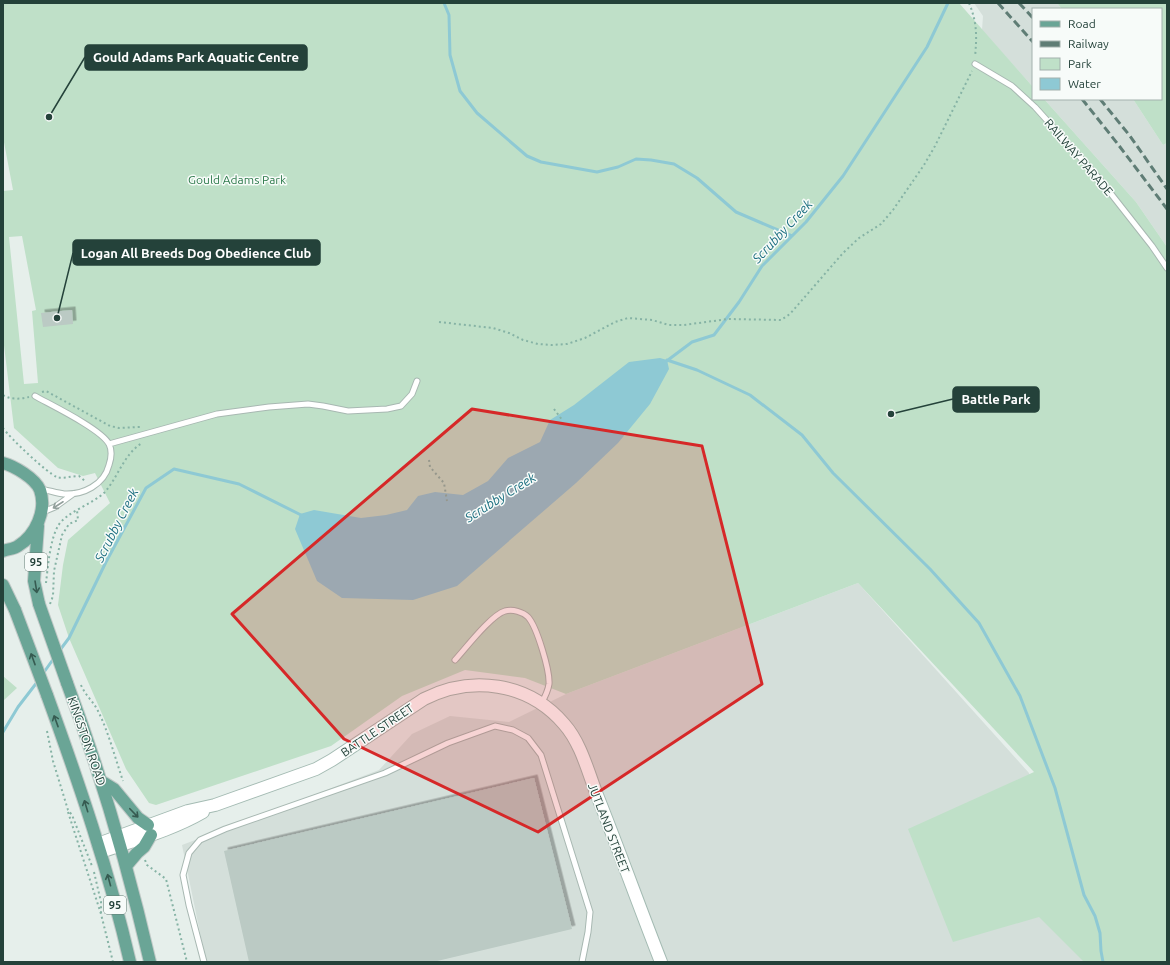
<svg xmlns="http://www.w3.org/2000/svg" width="1170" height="965" font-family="Ubuntu,sans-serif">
	<defs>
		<filter id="shadow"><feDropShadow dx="3.5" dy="-3.5" stdDeviation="0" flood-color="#0004"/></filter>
	</defs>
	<rect width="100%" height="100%" fill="#e6efeb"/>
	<path fill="#d4dfda" d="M974,3h83l5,6h-29v78l-51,-57 1,-14z
		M1044,99h89l30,46 4,-2v104l-31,-45z
		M858,583l171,190 56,189h-879l-24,-117 197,-75 33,-36 38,-18 59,6 57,-28z"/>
	<path fill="#bfe0c8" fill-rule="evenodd" d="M3,3h956l74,84v12h11l92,103 31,45v715h-83l-45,-45 -86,25 -45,-113 126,-57 -176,-189 -292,111 -41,-16 -60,-8 -63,26 -71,50 -175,59 -7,-2 -23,-34 -57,-131 -11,-33 5,-40 5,-25 42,-37 -15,-30 -12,3 -25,-8 -44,-40 -11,-91v-146l10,-1 -10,-53zM22,236l14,74 -4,1 6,72 -14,1 -15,-147z
		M1057,3h110v140l-4,2 -30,-46h28v-90h-99z
		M3,676l14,12 -14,13z"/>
	<path fill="#8ec9d4" d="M660,358l7,2 2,9 -19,35 -32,39 -42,40 -119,103 -44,14 -71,-2 -25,-17 -22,-52 5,-15 14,-4 47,8 25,-3 21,-5 11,-14 17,-4 28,3 25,-14 20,-23 32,-16 10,-22 24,-15 55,-43z"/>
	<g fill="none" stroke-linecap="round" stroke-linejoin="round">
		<path stroke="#8ec9d4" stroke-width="3" d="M444,3l5,12 1,40 10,36 17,22 50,43 14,6 56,10 21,-5 18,-8 15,1 23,4 23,14 39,34 56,24
			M667,360l30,10 53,25 52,40 31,38 97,96 49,54 41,73 35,92 29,107 11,21 5,17 1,18 2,11
			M664,363l28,-21 22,-7 25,-33 23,-36 44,-44 37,-46 84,-129 21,-44
			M60,650l9,-12 37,-76 40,-74 28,-19 65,15 64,32
			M42,675l12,-17
			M3,732l15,-25 20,-26"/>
	</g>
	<path fill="#bbcac4" filter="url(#shadow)" d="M72,310l1,14 -30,3 -2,-14z
		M534,778l38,151 -139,33h-184l-25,-111z"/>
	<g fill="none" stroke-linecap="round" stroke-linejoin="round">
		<defs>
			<path id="lane" d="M975,64l37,22 23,21 62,69 55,70 15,22
				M35,396c16,9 66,33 74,48 3,6 2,15 0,21 -5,20 -26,30 -45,29 -8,-1 -16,-4 -24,-5
				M109,444l108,-30 52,-7 39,-3 15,2 25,5 39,-2 14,-3 11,-12 5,-13
				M43,512l12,-5 18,-13
				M455,660c11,-12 36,-45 50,-49 8,-2 18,1 23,6 9,10 22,54 21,67 -1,7 -4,13 -8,20
				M204,962l-15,-57 -6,-30 6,-22 11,-13 25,-11 160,-56 63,-30 47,-17 18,4 15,8 13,17 49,157 -2,20 -6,30"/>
			<path id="secondary" d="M98,844l90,-33 27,-6 101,-36 16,-9 92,-61c47,-24 104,-17 140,25 17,19 24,48 33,71 22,55 42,111 64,167
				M101,852c34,-12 71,-22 102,-40"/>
			<path id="primary" d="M3,463c11,3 32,15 37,27 7,20 -4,45 -22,56 -4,3 -10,3 -15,5
				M38,526l-4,55 5,23
				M3,585l12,25
				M67,683c34,91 61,184 83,279
				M47,695c32,88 62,176 83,267
				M101,781l13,8 24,29 10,7
				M126,866l11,-13 7,-6 7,-12"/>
		</defs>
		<use href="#lane" stroke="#a8b8b2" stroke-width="7"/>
		<use href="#secondary" stroke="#a4bbb3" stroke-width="14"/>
		<use href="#primary" stroke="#c2cac8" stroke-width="14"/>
		<path stroke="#86b3a5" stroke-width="2" stroke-dasharray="2 3" stroke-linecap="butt" d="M969,3c8,19 8,33 6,54
			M439,322l54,6 16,5 14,7 15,4 13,1 16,-1 18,-6 30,-16 13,-4 24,2 17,5h15l44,-6 53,1 9,-6 53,-61 16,-15 22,-14 12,-14 31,-45 11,-19 37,-75
			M42,392l4,-1 64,35 9,2 20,-1v2
			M3,395c8,5 17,4 26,2
			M554,409l9,12
			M3,428c6,9 45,46 54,49 7,2 14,-1 22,-1l7,6
			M429,460l1,7 14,16 3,18
			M46,583c2,-17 4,-43 12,-57 8,-14 35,-22 47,-34 13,-15 19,-38 37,-49
			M50,604l3,-8 1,-25 8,-36 7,-11 9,-4 -1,-10
			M81,685c4,10 12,16 17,26 11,22 17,47 25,70
			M47,731l6,30 15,49 4,5 20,51
			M68,812l33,102 12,48
			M145,860l2,5 19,14 21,83
			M94,872l7,30v12"/>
		<use href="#lane" stroke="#fff" stroke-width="5"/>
		<use href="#secondary" stroke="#fff" stroke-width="12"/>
		<use href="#primary" stroke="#6aa596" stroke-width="12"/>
		<path stroke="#5f7d75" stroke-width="3" stroke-dasharray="8 4" stroke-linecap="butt" d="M998,3l35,39
			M1019,3l14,15
			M1082,99l35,44 50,66
			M1100,99l30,37 37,53"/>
		<defs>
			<path id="primary-bridge" d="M39,604l28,79
				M15,610l32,85"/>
		</defs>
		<use href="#primary-bridge" stroke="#c2cac8" stroke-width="14" stroke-linecap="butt"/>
		<use href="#primary-bridge" stroke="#6aa596" stroke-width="12"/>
	</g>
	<defs><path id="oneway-shaft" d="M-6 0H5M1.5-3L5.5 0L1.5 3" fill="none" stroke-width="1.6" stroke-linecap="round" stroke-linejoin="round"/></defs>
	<use stroke="#92a09c" href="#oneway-shaft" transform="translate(58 505) rotate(147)"/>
	<g stroke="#365b51">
		<use href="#oneway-shaft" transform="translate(36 587) rotate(81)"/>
		<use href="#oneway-shaft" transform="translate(33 659) rotate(-110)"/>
		<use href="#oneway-shaft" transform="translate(56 721) rotate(-110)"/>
		<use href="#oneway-shaft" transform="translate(86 806) rotate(-107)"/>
		<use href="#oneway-shaft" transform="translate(134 813) rotate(46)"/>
		<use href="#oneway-shaft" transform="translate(109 880) rotate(-105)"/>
	</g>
	<path fill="#d62828" fill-opacity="0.2" stroke="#d62828" stroke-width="3" stroke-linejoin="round" d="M472,409l230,37 60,238 -224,148 -194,-93 -112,-125z"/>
	<g text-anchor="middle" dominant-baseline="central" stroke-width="3" stroke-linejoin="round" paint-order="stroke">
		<g fill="#f7fbf9" stroke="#637a73" stroke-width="1">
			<rect x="25" y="553" width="22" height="18" rx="3"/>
			<rect x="104" y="896" width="22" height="18" rx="3"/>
		</g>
		<g font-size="11" font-weight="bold" fill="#24423a">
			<text x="36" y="562">95</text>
			<text x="115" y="905">95</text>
		</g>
		<g font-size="12" fill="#24423a" stroke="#f7fbf9">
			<text transform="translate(1079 157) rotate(49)">RAILWAY PARADE</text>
			<text transform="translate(377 730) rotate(-34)">BATTLE STREET</text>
			<text transform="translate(87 741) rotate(71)">KINGSTON ROAD</text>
			<text transform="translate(609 828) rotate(69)">JUTLAND STREET</text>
		</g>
		<g font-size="12" fill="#2d7a4b" stroke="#f7fbf9">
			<text x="237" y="179">Gould Adams Park</text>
		</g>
		<g font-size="13" font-style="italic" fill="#1c6f80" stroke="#f7fbf9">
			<text transform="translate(782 231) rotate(-47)">Scrubby Creek</text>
			<text transform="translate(500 497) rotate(-32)">Scrubby Creek</text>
			<text transform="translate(116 525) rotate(-63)">Scrubby Creek</text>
		</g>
	</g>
	<path fill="none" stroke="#24423a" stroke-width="1.5" d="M49 117L85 57M57 318L73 253M891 414L953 399"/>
	<g fill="#24423a" stroke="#f7fbf9" stroke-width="1.5">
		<circle cx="49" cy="117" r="4"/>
		<circle cx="57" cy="318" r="4"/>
		<circle cx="891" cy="414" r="4"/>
	</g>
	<g fill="#24423a" stroke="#24423a" stroke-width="1.5">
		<rect x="85" y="45" width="222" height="25" rx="4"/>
		<rect x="73" y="240" width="247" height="25" rx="4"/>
		<rect x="953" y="387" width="86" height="25" rx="4"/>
	</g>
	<g font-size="13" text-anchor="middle" font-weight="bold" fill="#fff">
		<text x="196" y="62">Gould Adams Park Aquatic Centre</text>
		<text x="196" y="258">Logan All Breeds Dog Obedience Club</text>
		<text x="996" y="404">Battle Park</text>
	</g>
	<rect width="1170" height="965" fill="none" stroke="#24423a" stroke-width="8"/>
	<rect x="1032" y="8" width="130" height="92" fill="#f7fbf9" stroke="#a3b1ad"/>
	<rect x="1040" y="21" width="20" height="6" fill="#6aa596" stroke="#a3b1ad"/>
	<text x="1068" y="28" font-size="12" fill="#24423a">Road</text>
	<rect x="1040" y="41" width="20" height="6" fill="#5f7d75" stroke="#a3b1ad"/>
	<text x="1068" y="48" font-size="12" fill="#24423a">Railway</text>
	<rect x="1040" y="58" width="20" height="12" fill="#bfe0c8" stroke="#a3b1ad"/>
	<text x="1068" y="68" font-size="12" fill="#24423a">Park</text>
	<rect x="1040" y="78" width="20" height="12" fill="#8ec9d4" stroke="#a3b1ad"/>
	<text x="1068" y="88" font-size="12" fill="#24423a">Water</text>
</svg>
